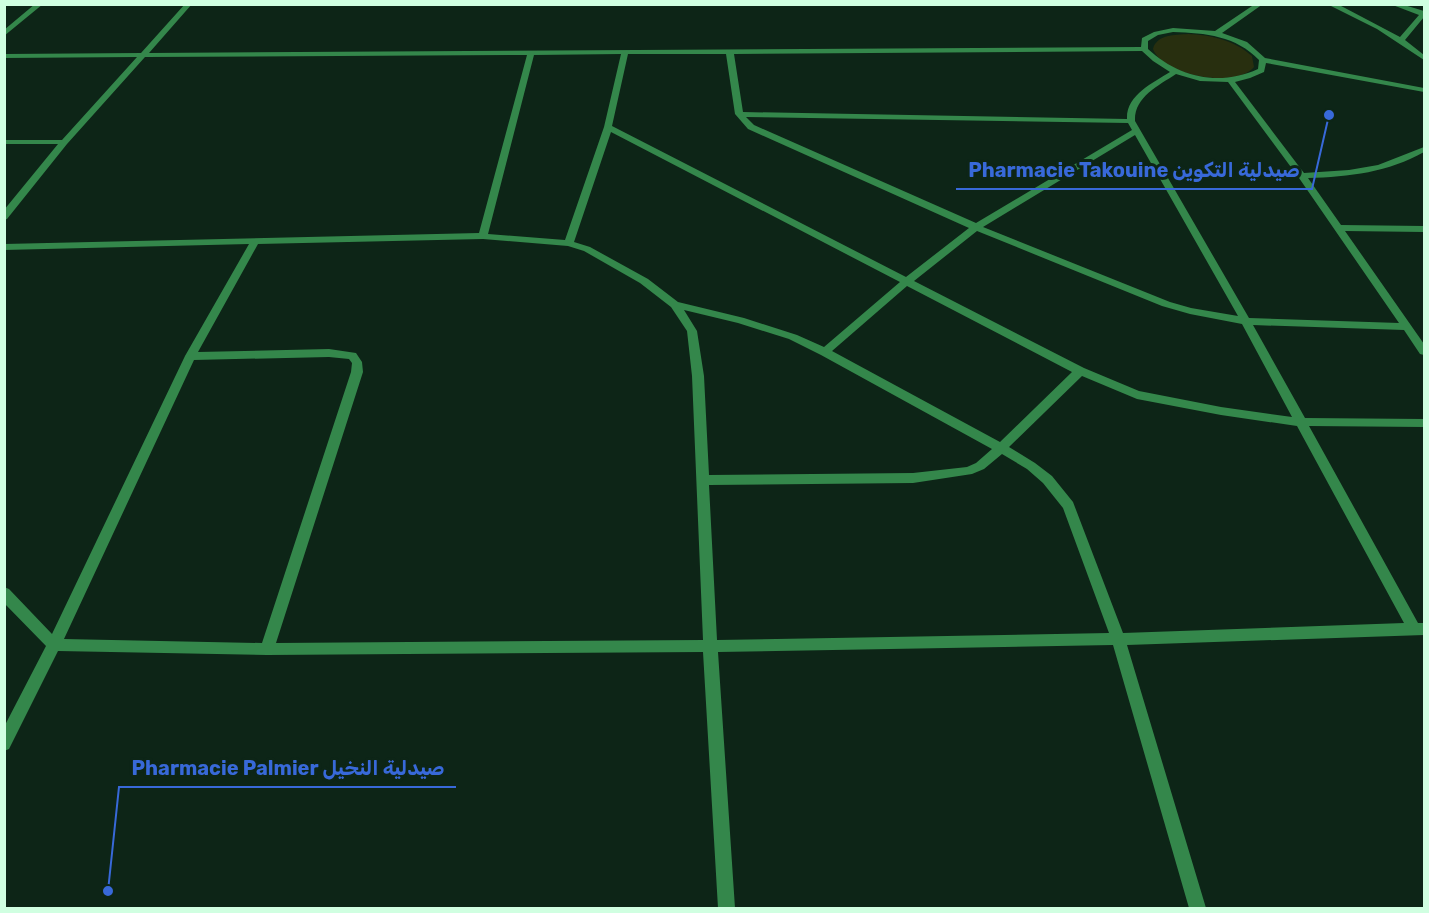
<svg xmlns="http://www.w3.org/2000/svg" width="1429" height="913" font-family="Rubik,'Noto Sans Arabic',sans-serif">
	<rect width="100%" height="100%" fill="#0d2517"/>
	<path fill="#282f0f" d="M1188,34c23,1 46,6 64,22l2,11c-18,22 -91,9 -101,-18 4,-15 22,-14 35,-15z"/>
	<g fill="none" stroke-linecap="round" stroke-linejoin="round">
		<path fill="#34874b" fill-rule="evenodd" d="M35,4h8l-39,32v-6z
			M185,4h7l-43,49 992,-6 1,-9 12,-6 19,-4 42,3 40,-27h8l-41,29 25,9 18,16 159,30v4l-158,-29 -2,9 -14,6 -15,4 69,91 45,-3 29,-5 46,-18v5c-35,20 -75,25 -116,26l33,47 83,1v6l-79,-1 79,113v11l-4,-1 -16,-24 -151,-5 52,93 119,1v8l-115,-1 109,197h6v12l-297,10 79,263h-17l-76,-263 -395,7 17,256h-17l-15,-256 -436,3 -209,-4 -49,98 -5,2v-24l42,-81 -42,-43v-16l5,2 43,45 133,-278 64,-112 -245,6v-6l475,-11 48,-178 -382,2 -78,87 -60,75 -3,1v-10l54,-66h-54v-4h58l75,-83 -133,1v-4l137,-1zM1173,32c33,1 63,4 86,28l-1,9c-39,18 -80,8 -110,-20v-8l10,-6zM1142,51l11,10 17,11c-17,11 -44,23 -43,47l-384,-7 -9,-58zM621,54l-17,73 -39,113 -77,-6 46,-179zM628,54h98l9,60 13,15 221,99 -63,49 -294,-151zM1176,74l24,7 28,1 71,96 100,145 -150,-5 -114,-197c-1,-24 23,-35 41,-47zM746,117l382,6 4,7 -156,93 -222,-98zM611,132l289,150 -76,65 -27,-12 -53,-17 -66,-16 -30,-23 -58,-32 -16,-5zM1135,135l103,181 -47,-8 -21,-6 -187,-75zM977,231l185,75 28,8 52,10 50,93 -71,-10 -82,-16 -55,-23 -170,-87zM483,239l85,7 16,5 56,32 31,24 16,24 5,45 11,264 -427,3 87,-271 -1,-10 -6,-9 -27,-4 -131,3 60,-108zM907,286l165,86 -72,70 -168,-91zM684,310l54,13 51,16 32,16 171,94 -16,14 -9,4 -54,6 -204,2 -5,-99 -7,-45zM329,357l20,2 3,4 -1,9 -89,271 -198,-4 130,-279zM1082,376l55,23 84,16 76,11 107,197 -281,10 -50,-131 -21,-26 -17,-13 -26,-16zM1002,454l25,15 16,14 20,25 46,125 -392,7 -8,-155 204,-2 59,-9 12,-5z
			M1327,4h10l8,4 55,29 19,-22 -29,-11h11l23,7v6l-19,23 19,15v5l-47,-31z"/>
	</g>
	<path fill="none" stroke="#3869d9" stroke-width="2" d="M1329 115L1312 189H956M108 891L119 787H456"/>
	<g fill="#3869d9" stroke="#0d2517" stroke-width="2">
		<circle cx="1329" cy="115" r="6"/>
		<circle cx="108" cy="891" r="6"/>
	</g>
	<g font-size="20" text-anchor="middle" font-weight="bold" fill="#3869d9" stroke="#0d2517" stroke-width="6" stroke-linejoin="round" paint-order="stroke">
		<text x="1134" y="177">Pharmacie Takouine صيدلية التكوين</text>
		<text x="288" y="775">Pharmacie Palmier صيدلية النخيل</text>
	</g>
	<rect width="1429" height="913" fill="none" stroke="#d0ffe1" stroke-width="12"/>
</svg>
